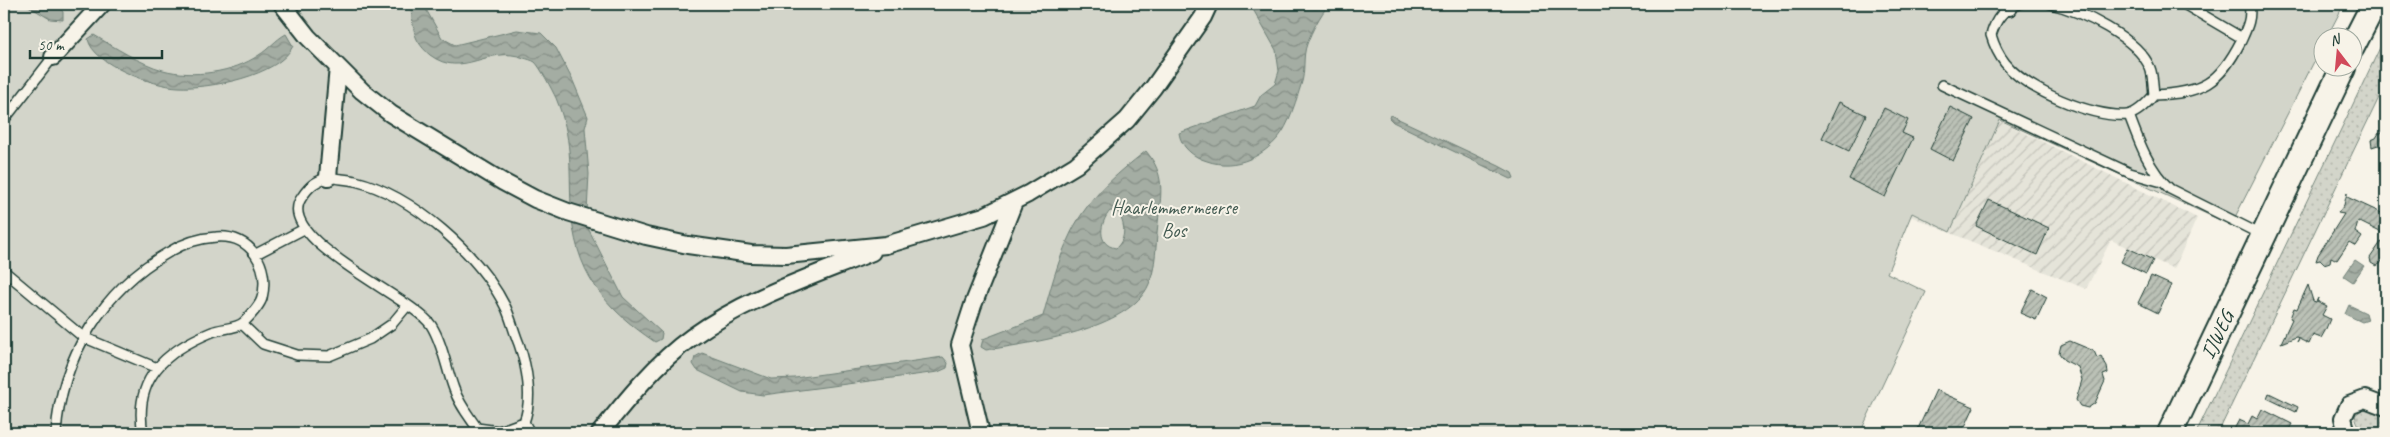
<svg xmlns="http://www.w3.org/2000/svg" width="2390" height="437" font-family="Caveat,sans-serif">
	<defs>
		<pattern id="industrial-furrows" width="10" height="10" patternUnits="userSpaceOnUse" patternTransform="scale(1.25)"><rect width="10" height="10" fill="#e5e4d9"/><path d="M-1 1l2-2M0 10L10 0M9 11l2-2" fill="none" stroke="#c4c4bb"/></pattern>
		<pattern id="grass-dots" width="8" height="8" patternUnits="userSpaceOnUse" patternTransform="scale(1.25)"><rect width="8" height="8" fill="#d3d5ca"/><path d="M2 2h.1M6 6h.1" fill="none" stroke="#b5b8ae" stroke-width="1.8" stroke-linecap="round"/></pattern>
		<pattern id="water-waves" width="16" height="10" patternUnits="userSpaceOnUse" patternTransform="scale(1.25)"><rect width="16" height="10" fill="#a4ada3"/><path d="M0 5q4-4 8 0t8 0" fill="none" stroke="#858e86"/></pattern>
		<pattern id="building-hatch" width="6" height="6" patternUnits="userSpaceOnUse" patternTransform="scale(1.25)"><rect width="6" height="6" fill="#bbc1b6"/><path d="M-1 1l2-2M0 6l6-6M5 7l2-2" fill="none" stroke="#979e95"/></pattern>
	</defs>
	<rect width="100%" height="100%" fill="#f7f3e8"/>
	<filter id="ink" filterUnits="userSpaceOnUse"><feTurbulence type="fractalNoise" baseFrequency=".02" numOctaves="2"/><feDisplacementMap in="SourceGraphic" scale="10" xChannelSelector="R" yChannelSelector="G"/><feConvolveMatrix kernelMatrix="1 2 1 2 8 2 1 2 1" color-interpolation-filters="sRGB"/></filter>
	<g filter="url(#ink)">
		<path fill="url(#industrial-furrows)" d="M1954,98l243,120 -23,51 -63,-29 -25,49 -193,-80z"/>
		<path fill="url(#grass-dots)" stroke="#79897f" d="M2386,35v48l-168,350h-22z
			M2363,409h10l13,5v19c-16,0 -27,1 -31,-18z"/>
		<path fill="#d3d5ca" stroke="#79897f" d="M4,4h2340l-17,33 -5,1v8l-91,179 -231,-105 -50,112 -38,-19 -25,60 39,19 -66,141h-1856z"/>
		<path fill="url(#water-waves)" stroke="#6f8077" fill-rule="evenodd" d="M25,4h32l6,8v8l-13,-1z
			M410,4h13l19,34 13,7 62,-15 24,3 15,15 17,33 15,36 -3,11 4,46 -2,37 1,17 35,69 39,36 -1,6 -6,3c-52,-35 -81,-71 -84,-136 -2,-42 2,-66 -15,-108 -4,-8 -15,-30 -21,-36 -3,-2 -8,-3 -11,-4 -35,-14 -61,22 -94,-3 -6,-5 -13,-13 -15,-21 -3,-10 -3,-20 -5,-30z
			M1250,4h79c-9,12 -17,26 -22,40 -5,13 -1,27 -6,41 -4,13 -11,35 -18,46 -16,25 -48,40 -76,30 -14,-4 -26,-14 -28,-28l76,-27 6,-11 14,-11 4,-13 -3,-21z
			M286,34l7,12c-14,30 -84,43 -115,41 -24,-1 -85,-22 -90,-48l6,-4c20,12 47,29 69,35 30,8 70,3 96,-15 10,-6 16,-15 27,-21z
			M1390,115l109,51 13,7 2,5 -3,1 -118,-57 -4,-4z
			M1146,151c20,24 15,43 12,72 -2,18 -2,45 -9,61 -19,46 -118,59 -163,66l-5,-3 2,-8 60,-23c7,-26 14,-52 25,-77 16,-37 47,-64 78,-88zM1110,211l8,1c7,12 9,26 -2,36 -20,-3 -16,-26 -6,-37z
			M2355,260l9,6 -11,16 -9,-6z
			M2349,305l17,8 2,7 -6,2 -17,-8z
			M702,353l69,26 24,-1 148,-21 5,6 -1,5 -9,4 -175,23 -21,-3 -45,-22 -4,-6 2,-7z"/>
		<path fill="url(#building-hatch)" stroke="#1f3d34" d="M1839,102l27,13 -17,36 -27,-13z
			M1950,107l24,12 -21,42 -23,-12z
			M1884,108l24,12 -6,13 11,5 -28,59 -36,-18z
			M2386,123v27l-8,-5 -6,2 -1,-7 5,-2 3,-5 2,1z
			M2347,193v4l39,18v20l-28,-14 -3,11 7,5 -6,9 -7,-4 -12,18 -6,-3 -1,5 -6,2 -4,-4 -4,1 2,-6 26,-41 -6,-1 6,-8z
			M1989,200l60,28 -12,27 -61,-29z
			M2381,242l5,3v9l-6,10 -4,2 -5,-3 -1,-5z
			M2128,248l25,12 -7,14 -25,-12z
			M2151,276l20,9 -13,28 -20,-10z
			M2308,285l5,16 3,1 2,-4 -1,3 10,5 -5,9 8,4 -5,12 -4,7 -8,-3 -4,9 -10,-5 -2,3 2,-4 -3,-1 -15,6 11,-24 -2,-1 4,-10 3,1z
			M2032,289l15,8 -11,23 -16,-7z
			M2070,341l24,10 3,7 4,-2 6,10 1,7 -5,2 2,6 -10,22 -7,5 -8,-2 -4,-6 6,-20 -4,-13 -14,-7 -5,-7 2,-8z
			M2386,344v20l-7,-3z
			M1936,390l38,17 -12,26h-46z
			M2269,393l29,14 -2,5 -29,-14z
			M2262,409l30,15 -5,9 -13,-3 -1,3h-41l7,-13 9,4 4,-8 5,3z"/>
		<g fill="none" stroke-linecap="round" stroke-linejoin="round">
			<defs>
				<path id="lane" d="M2019,4c-17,6 -23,15 -28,31 3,10 7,19 14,28 21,27 88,55 122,52 10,-1 21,-13 27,-20 -1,-9 -1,-20 -4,-27 -12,-30 -69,-57 -99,-64
					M2184,4l58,34
					M1942,85l188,88 32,9
					M2154,95c48,-2 65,-11 87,-54 6,-13 11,-23 8,-37
					M2129,115c10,27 20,55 41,74l92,46
					M4,120l49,-63
					M328,177c9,2 18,2 27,4 58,14 125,74 151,127 5,11 8,24 13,36 8,23 14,55 5,78l-25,9 -22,-3c-9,-13 -18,-24 -23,-39 -8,-21 -11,-45 -23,-64 -19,-28 -160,-87 -129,-128 8,-12 13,-15 26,-20z
					M256,254l48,-25
					M4,271l79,66 74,31
					M242,324l21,20 34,11 32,1 41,-17 22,-15 15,-18
					M524,422l6,11
					M56,433c5,-75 47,-144 113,-181 13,-8 31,-14 47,-15 35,-3 54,29 46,61 -2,7 -12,18 -18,24 -7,7 -23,6 -32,10 -47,19 -79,47 -69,101"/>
				<path id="street" d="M282,4l26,33 54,54 29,23 112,68 32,17 33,13 78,24 42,9 63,9 35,1 100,-10 98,-29 44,-22 48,-29 51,-45 26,-32 50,-71 6,-13
					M2007,4l2,3
					M53,57l49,-53
					M328,177l10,-110
					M600,433c27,-34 57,-71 92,-96 54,-39 119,-60 180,-85
					M981,433l-21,-88 13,-40 41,-103
					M2347,433l-4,-15 6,-13 16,-6 21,8"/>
				<path id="secondary" d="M2352,47l22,-43
					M2170,433l173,-365"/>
			</defs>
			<use href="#lane" stroke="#1f3d34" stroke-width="12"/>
			<use href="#street" stroke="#1f3d34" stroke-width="20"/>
			<use href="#secondary" stroke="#1f3d34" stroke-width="28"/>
			<use href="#lane" stroke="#f7f3e8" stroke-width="9"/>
			<use href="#street" stroke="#f7f3e8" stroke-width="16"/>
			<use href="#secondary" stroke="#f7f3e8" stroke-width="24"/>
		</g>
	</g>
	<g text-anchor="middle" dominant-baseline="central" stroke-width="4" stroke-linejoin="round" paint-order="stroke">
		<g font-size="20" fill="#435b52" stroke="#f7f3e8">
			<text x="1174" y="207">Haarlemmermeerse<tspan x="1174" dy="23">Bos</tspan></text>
		</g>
		<g font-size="20" fill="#1f3d34" stroke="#f7f3e8">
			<text transform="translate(2217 335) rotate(-64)">IJWEG</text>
		</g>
	</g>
	<rect width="2390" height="437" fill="none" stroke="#f7f3e8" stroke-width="20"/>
	<rect x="10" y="10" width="2370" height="417" fill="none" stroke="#1f3d34" stroke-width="2" filter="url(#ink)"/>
	<g transform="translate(2338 52) rotate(344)"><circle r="24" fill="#f7f3e8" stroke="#a1aaa0"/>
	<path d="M0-4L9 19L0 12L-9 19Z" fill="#d1495b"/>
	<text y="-8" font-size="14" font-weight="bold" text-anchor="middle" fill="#1f3d34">N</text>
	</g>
	<path d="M30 50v8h132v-8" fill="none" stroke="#1f3d34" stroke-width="2.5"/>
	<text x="38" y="50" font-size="15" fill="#1f3d34" stroke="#f7f3e8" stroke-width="4" paint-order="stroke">50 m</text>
</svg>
